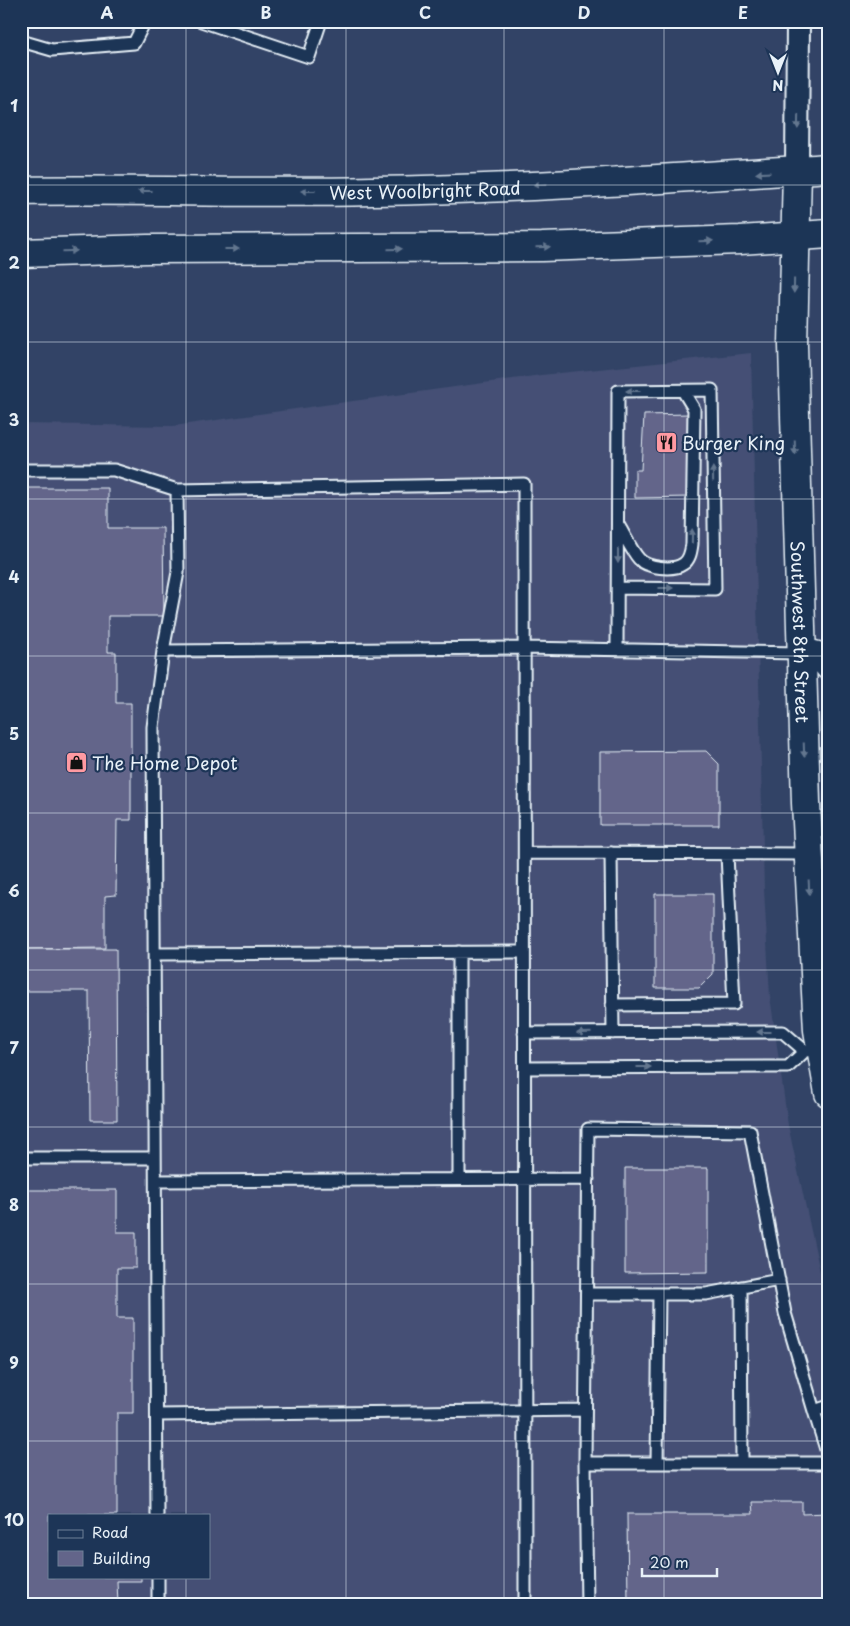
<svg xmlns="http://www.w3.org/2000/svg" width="850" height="1626" font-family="'Playpen Sans',sans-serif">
	<rect width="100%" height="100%" fill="#324366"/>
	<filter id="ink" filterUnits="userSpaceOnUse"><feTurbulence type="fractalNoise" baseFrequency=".02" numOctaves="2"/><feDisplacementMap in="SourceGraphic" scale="10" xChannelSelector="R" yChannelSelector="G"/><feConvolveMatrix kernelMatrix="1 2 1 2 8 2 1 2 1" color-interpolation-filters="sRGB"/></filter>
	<g filter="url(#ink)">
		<path fill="#445074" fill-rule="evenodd" d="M751,353l13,536 6,107 18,129 41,188v292h-808v-1181l152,2 368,-51zM49,1515h160v62h-160z"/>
		<path fill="#63658a" stroke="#e8f1f8" d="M689,414v83l-54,1v-28h6l3,-55z
			M21,488h87v40h55l1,88h-56v36h8v51h15v117h-14l-1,75 -11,1v52l-84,1z
			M706,751l13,13v61h-119v-73z
			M655,894h58v80l-14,14h-44z
			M21,949h95l1,171h-27l-1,-129h-68z
			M625,1168h83v104l-83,1z
			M21,1190h96v42h19v36h-19v50h16v95h-16v102h-68v62h92v4h-24l1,24h-97z
			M752,1502h50v12l27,-1v92h-201l-1,-91h126z"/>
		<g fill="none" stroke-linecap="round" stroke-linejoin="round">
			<defs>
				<path id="lane" d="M201,21l108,36 12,-36
					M21,41l31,9 82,-7 11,-22
					M21,470h93l63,20
					M619,526c6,10 12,24 20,33 8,9 34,12 44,5 7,-4 8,-13 9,-20l2,-135 -11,-18
					M617,649l1,-258 94,-1 3,199 -97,-1
					M163,651l15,-79 -1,-82 347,-6 1,1121
					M525,853l283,1
					M611,853l2,180
					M459,952v226
					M155,954l369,-2
					M612,1005l122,-1 -7,-150
					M524,1033l259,-1 22,19
					M525,1068l263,-1 17,-16 16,-2
					M21,1158h134
					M156,1181l432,-2
					M741,1287l1,176
					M587,1294h72
					M829,1406l-15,5 15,48
					M157,1415l428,-5
					M585,1463l3,-334 162,2 35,182 29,98
					M657,1463l2,-169h47l73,-14
					M157,1515l-4,-788 10,-76 360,-3 278,5
					M158,1577v28
					M587,1605l-2,-142h244"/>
				<path id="street" d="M797,170l1,-149"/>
				<g id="secondary">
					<path id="s1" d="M797,170l-4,175 13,458 12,227 11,63"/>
					<path id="s2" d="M21,191c117,-2 233,3 350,0 152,-2 305,-13 458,-23"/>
					<path d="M21,253l126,-4 395,-2 198,-7 89,-6"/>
					<path d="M801,653c11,1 21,2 28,13"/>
				</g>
				<path id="highway" d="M21,191h2"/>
			</defs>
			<use href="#lane" stroke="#e8f1f8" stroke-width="15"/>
			<use href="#street" stroke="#e8f1f8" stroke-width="26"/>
			<use href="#secondary" stroke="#e8f1f8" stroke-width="31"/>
			<use href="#highway" stroke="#e8f1f8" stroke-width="31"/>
			<use href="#lane" stroke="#1d3557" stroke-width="11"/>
			<use href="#street" stroke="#1d3557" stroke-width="22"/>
			<use href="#secondary" stroke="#1d3557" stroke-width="28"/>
			<use href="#highway" stroke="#1d3557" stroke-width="28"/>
		</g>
		<defs><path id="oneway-solid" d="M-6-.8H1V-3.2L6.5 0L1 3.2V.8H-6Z" transform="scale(1.25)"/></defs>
		<g fill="#64778f">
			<use href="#oneway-solid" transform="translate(798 122) rotate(91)"/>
			<use href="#oneway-solid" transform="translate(763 173) rotate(176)"/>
			<use href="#oneway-solid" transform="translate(540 185) rotate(177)"/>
			<use href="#oneway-solid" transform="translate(145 191) rotate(-180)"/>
			<use href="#oneway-solid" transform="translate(308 191) rotate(-180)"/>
			<use href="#oneway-solid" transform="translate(706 241) rotate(-2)"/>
			<use href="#oneway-solid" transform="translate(543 247) rotate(-1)"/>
			<use href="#oneway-solid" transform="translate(232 249)"/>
			<use href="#oneway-solid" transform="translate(395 249) rotate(-1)"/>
			<use href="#oneway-solid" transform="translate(70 251) rotate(-1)"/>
			<use href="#oneway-solid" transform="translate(794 286) rotate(91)"/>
			<use href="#oneway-solid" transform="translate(633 391) rotate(180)"/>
			<use href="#oneway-solid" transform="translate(795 448) rotate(88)"/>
			<use href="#oneway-solid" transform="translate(713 474) rotate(-91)"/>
			<use href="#oneway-solid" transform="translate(692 536) rotate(-89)"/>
			<use href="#oneway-solid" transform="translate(618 556) rotate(90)"/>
			<use href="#oneway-solid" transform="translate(666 588)"/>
			<use href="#oneway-solid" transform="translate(804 750) rotate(88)"/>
			<use href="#oneway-solid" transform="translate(809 887) rotate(87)"/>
			<use href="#oneway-solid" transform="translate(764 1032) rotate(180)"/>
			<use href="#oneway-solid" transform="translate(584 1033) rotate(179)"/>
			<use href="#oneway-solid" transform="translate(644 1067)"/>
		</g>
	</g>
	<path fill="none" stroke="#e8f1f8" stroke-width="1" stroke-opacity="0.55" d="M186,21v1494M346,21v1584M504,21v1584M664,21v1584M21,185h808M21,342h808M21,499h808M21,656h808M21,813h808M21,970h808M21,1127h808M21,1284h808M21,1441h808M186,1577v28"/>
	<defs>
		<symbol id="restaurant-square" viewBox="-11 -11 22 22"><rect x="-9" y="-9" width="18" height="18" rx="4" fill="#ff9aa2" stroke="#1d3557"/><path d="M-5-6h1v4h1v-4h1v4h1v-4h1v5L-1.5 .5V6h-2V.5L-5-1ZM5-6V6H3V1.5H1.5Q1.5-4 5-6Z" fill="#111"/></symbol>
		<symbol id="shop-square" viewBox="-11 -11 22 22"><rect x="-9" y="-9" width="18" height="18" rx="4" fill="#ff9aa2" stroke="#1d3557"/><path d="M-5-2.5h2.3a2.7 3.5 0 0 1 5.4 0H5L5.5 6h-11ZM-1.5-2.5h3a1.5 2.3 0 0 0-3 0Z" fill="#111"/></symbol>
	</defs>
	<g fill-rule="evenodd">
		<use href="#restaurant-square" x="654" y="430" width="25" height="25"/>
		<use href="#shop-square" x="64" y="750" width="25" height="25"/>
	</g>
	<g text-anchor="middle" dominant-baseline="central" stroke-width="4.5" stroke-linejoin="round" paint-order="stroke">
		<g font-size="18" fill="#e8f1f8" stroke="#1d3557">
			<text stroke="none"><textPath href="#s2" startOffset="404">West Woolbright Road</textPath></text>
			<text stroke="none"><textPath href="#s1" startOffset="462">Southwest 8th Street</textPath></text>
		</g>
		<g font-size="18" fill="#e8f1f8" stroke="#1d3557" text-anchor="start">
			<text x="682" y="442">Burger King</text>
			<text x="92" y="762">The Home Depot</text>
		</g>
	</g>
	<rect width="850" height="1626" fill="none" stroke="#1d3557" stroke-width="55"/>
	<rect x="48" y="1514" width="162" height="65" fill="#1d3557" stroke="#6e8097"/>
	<rect x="58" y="1530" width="25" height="8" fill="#1d3557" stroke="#6e8097"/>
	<text x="92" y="1538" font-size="15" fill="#e8f1f8">Road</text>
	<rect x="58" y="1551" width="25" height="15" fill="#63658a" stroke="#6e8097"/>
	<text x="92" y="1564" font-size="15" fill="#e8f1f8">Building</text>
	<g transform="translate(778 72) rotate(180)" stroke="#1d3557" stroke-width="4" paint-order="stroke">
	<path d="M0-4L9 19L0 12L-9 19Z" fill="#e8f1f8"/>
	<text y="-8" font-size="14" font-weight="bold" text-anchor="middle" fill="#e8f1f8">N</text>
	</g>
	<path d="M642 1568v8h75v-8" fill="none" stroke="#e8f1f8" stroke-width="2.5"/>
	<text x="650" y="1568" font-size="15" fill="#e8f1f8" stroke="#1d3557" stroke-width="4" paint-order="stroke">20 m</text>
	<rect x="28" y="28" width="794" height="1570" fill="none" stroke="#e8f1f8" stroke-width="2"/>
	<g font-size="16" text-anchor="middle" font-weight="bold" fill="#e8f1f8">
		<text x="107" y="19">A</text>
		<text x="266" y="19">B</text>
		<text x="425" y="19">C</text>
		<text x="584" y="19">D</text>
		<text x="743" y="19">E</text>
		<text x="14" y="112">1</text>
		<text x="14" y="269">2</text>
		<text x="14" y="426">3</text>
		<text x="14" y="583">4</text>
		<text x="14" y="740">5</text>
		<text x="14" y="897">6</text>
		<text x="14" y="1054">7</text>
		<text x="14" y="1211">8</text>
		<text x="14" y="1369">9</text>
		<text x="14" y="1526">10</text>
	</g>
</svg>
